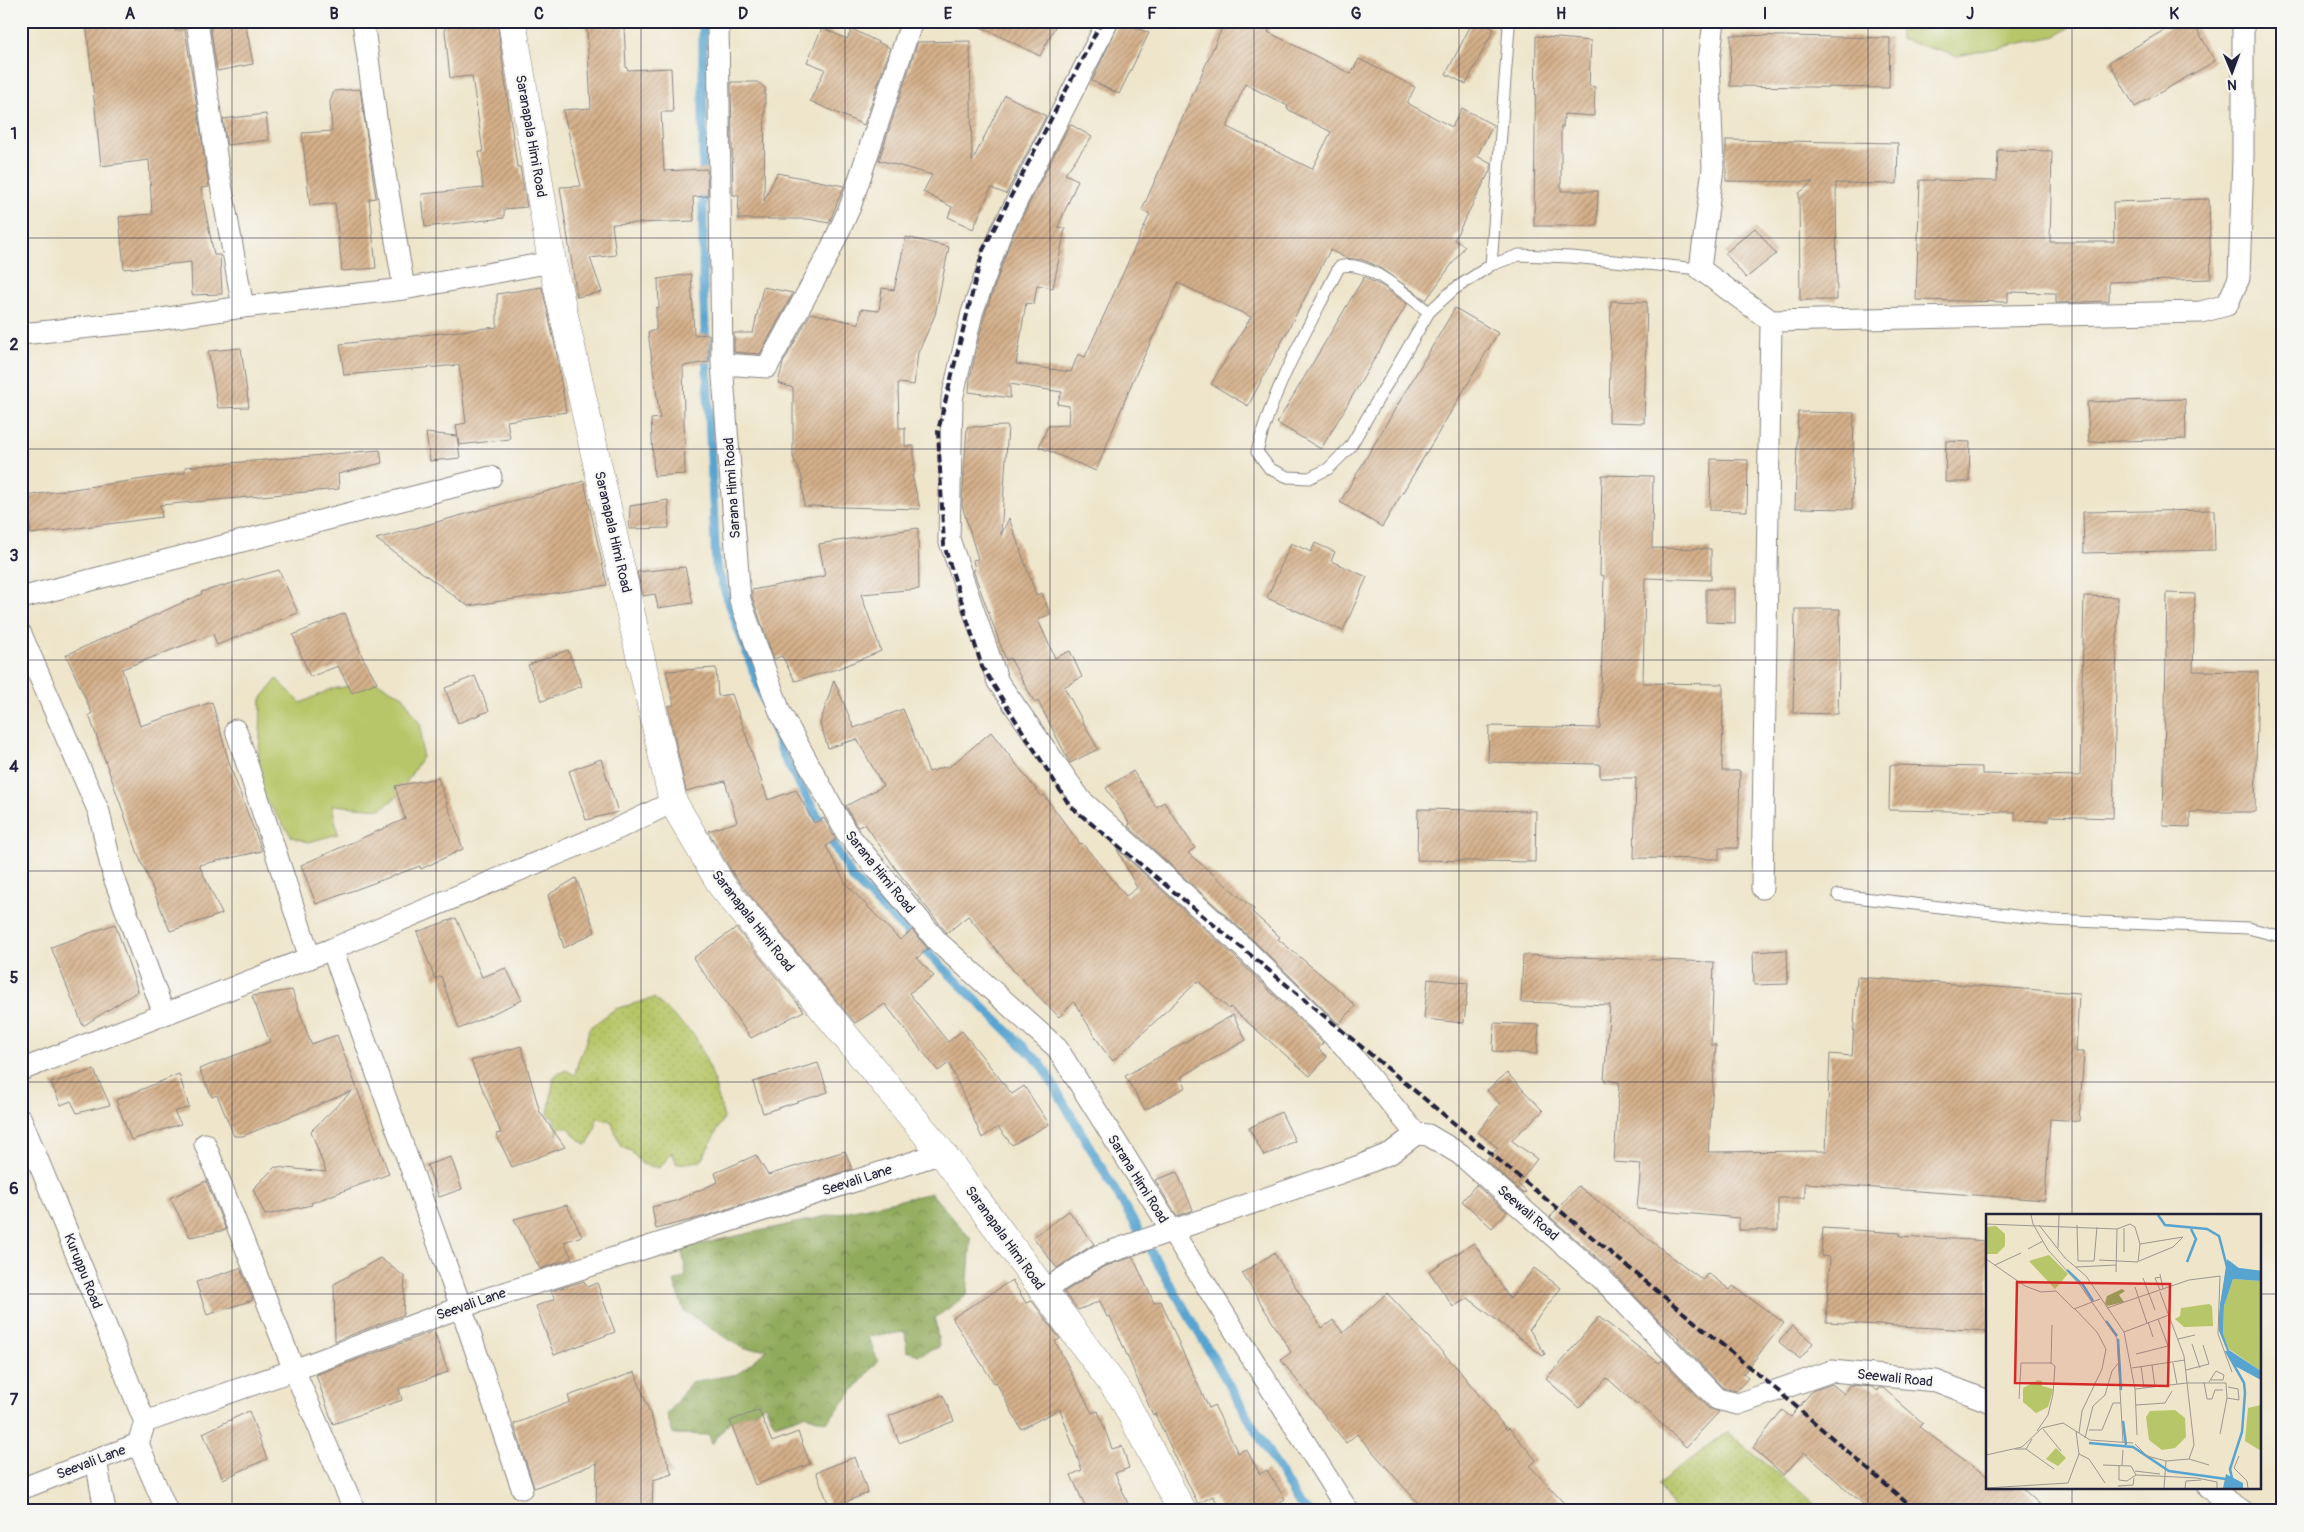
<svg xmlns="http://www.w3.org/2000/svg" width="2304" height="1532" font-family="Pangolin,sans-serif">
	<defs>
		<pattern id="forest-crowns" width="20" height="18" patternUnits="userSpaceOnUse" patternTransform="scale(1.25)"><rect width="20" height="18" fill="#91ab5c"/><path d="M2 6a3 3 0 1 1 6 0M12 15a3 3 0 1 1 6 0" fill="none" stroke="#768b4d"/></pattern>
		<pattern id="park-dots" width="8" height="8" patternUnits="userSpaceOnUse" patternTransform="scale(1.25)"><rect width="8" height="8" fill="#b7c668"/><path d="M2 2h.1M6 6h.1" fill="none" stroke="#9daa5b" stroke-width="1.8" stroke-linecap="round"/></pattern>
		<pattern id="building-hatch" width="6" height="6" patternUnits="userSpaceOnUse" patternTransform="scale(1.25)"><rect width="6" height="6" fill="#d5b08a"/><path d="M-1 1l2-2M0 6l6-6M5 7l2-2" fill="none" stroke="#ac8f72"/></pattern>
	</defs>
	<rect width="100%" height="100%" fill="#f6f6f2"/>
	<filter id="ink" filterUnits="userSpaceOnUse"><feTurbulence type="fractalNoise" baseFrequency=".02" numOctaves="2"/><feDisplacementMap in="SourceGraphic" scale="10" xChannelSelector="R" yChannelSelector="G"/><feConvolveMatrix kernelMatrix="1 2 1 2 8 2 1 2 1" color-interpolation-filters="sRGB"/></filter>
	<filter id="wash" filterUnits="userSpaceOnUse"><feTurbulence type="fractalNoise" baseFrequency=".0096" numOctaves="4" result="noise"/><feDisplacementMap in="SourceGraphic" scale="20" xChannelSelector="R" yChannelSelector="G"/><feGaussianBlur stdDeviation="1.12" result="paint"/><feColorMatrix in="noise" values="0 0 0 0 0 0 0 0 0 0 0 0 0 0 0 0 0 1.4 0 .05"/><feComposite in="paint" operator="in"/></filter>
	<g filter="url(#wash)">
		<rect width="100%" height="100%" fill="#eee5ca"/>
		<path fill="#b7c668" stroke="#6c7452" d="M1900,21h179l-23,15 -99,20 -57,-17z
			M277,679l24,24 30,-14 46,-7 26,14 18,30 1,31 -24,39 -17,13 -49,-4 6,29 -30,8 -16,-5 -39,-55 7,-40 1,-43z"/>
		<path fill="url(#forest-crowns)" stroke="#5a664c" d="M931,1193l40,46 -4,56 -32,23 4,29 -20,8 -12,-4 -2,-19 -37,5 10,24 -51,61 -22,-7 -30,10 -10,-20 -13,8 -22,8 -18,23 -3,-9 -36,-1 -6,-19 24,-33 47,-8 30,-25h-24l-60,-38 -10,-29 12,-6 -4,-28z"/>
		<path fill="url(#park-dots)" stroke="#6c7452" d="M654,998l41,38 16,35 13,47 -23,43 -24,3 -5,-12 -12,16 -18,-4 -11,-13 -10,-4 -10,-26 -14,-3 -2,12 -8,15 -12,-9 -7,-9h-8l-3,9 -3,-18 -6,-2 6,-40 12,-6 9,5c2,-17 12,-30 14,-47l26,-19z
			M1727,1432l97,79h-149l-17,-27z"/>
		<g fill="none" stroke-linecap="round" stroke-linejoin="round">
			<path stroke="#58a4d0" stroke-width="9" d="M703,21v263l13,282 68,191 69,122 188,185 258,440 9,7"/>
		</g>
		<g id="blocks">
			<path fill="url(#building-hatch)" fill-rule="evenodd" d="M86,21h88l1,10 10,-2 24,158 -8,1 13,67h6l2,39 -30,1 -1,-33 -67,7 -5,-52 33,-3 -3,-54 -48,6z
				M224,21h21l8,43 -36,7 -7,-47z
				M444,21h53l20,146h3l7,40 -23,2v9l-79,9 -3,-33 61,-6 -4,-36h4l-11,-76 -22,2z
				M969,21h89l-18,35z
				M1120,21l29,12 -30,61 -27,-13z
				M1225,21h48l-5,11 83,42 8,-15 56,28 -8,16 45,24 10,-19 31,17 -16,31 14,8v5l-37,71 11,6 -39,54 -49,-34 -14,-6 -17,-2 -16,-8 -82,156 -37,-22 40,-67 -73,-34 -44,95 -38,93 -57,-24 9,-21 20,-1 1,-19 -12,-2 5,-12 -52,-8v14l-41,-6 1,-14 14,-61 28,-80 58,-113 22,13 -27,37 13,6 -20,47 7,2 -12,59 -16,-3 -3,19 -8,-1 -10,61 55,8 7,-18 7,3 65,-143 -8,-4zM1245,84l43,22 -1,3 44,23 -19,37 -85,-42z
				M1473,21h6l15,8 -28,55 -20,-10z
				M2180,21h12l23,40 -80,46 -26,-45z
				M624,26l2,41 2,3 43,-2 2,44h-12l3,59 43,-2 1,27 -15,1 1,24 -82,3 4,31 -26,3 12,34 -25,5 -17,-110 21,-1 -18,-76 28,-2 -4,-77 -2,-4z
				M822,28l25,11 5,-10 38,19 -26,77 -54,-24 15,-32 -18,-7z
				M1731,35l159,3 -1,50 -159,-2z
				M1536,36l55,5 -2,45 6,1 -1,29 -30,-2 -1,13h-2v64h37l-1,35h-63z
				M970,41l2,121 33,-67 41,21 -40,78 -15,-6 -18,41 -25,-12 4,-10 -29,-15 9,-17 -53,-15 39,-118z
				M731,82h27l7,6 -1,113 13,-28 67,13 -15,37 -21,-4h-70l1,-24h-6z
				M360,89l16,109 -7,1 7,69 -34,3 -7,-68 -25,3 -8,-73 30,-2 -2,-29 4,-11z
				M266,114l3,26 -42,5 -4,-26z
				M1726,140l172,3 -1,41 -61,-1 1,117h-37l-1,-107 14,-11 -87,-1z
				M1998,150l54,1 -2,91h64l-1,-40 96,-3 2,80 -102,3v19l-53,2v-10l-48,-1v10l-92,-2 4,-120 77,1z
				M1755,228l21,26 -30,24 -21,-25z
				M906,237l43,10 -14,68 -17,38 -4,32 -16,-2 1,45h6v18h9v29h-2l8,34 -116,-3 -2,-29 -9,-20v-69l-15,-5 5,-20 28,-50 48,11 2,-15 18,2 3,-23 12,2z
				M691,274l3,61 15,-1v28l-26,4 2,108 -31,2 -3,-57 9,-1 -12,-86 8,-2v-22l3,-1 -1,-28z
				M1364,277l18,9 25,18 -86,145 -44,-26z
				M542,287l14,63 10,62 -59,9 3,18 -51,6 -3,-20 10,-2 -7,-58 -115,10 -4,-31 157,-17v-33z
				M763,287l30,6 -33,61 -26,-2v-19h19z
				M1611,301l36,1 -3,121 -35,-1z
				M1455,308l43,25 -116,194 -42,-25z
				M241,348l8,59 -31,1 -10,-57z
				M2185,399l1,40 -97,3 -2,-40z
				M1798,412l56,1 -2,96 -57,-1z
				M1008,426l-7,109 8,-17 27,77 6,-2 8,21 -12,6 17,38 15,-7 12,26 -18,10 34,62 -28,14 -32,-62 -3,2 -25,-45 -4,2 -33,-90h2l-2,-10 5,-1 -16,-54 5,-78z
				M426,433l31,3 3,22 -30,3z
				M1946,441l24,1 -1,40h-24z
				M380,450l2,13 -44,11 1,15 -179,16 2,12 -131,17 -6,-38 160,-23v-6z
				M1711,459l37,1 -1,51 -37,-1z
				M1602,475l51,1 -1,72 59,1v31l-66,-2 -2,105 80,1 -1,87h18l-2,77h-19v11l-85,-1 2,-80h-36v-14l-112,-2 1,-36 111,2 4,-152 -4,-1z
				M584,481l23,104 -139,21 -92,-67z
				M668,500l1,28 -40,1 1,-23z
				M2214,510l1,40 -131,3 -1,-41z
				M918,528l1,61 -58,5 20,57 -44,18 -42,12 -13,-25 -8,3 -22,-62v-7l73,-14 -6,-32z
				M1291,543l20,9 4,-9 20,9 -4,9 36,16 -24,54 -76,-33z
				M685,567l8,36 -35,5 -3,-14 -12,2 -6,-24z
				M279,570l19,43 -81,32 -4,-11 -91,35 18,57 72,-24 19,67 31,82 -63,14 23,49 -52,17 -27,-66h-1l-53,-150 3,-2 -26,-58 136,-61 -1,-2z
				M1706,589h29v34l-29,-1z
				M2167,593l28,1 -2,77 65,1 -3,140h-65v15l-27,-1z
				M2084,596l34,1 -5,221 -64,-2v5l-34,-1v-8l-126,-2 1,-45 92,2v7l98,2z
				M1795,609h45l-2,105 -45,-1z
				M345,613l17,43 15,26 -25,11 -14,-27 -28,11 -17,-42z
				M568,650l14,36 -40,15 -14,-36z
				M716,668l2,28 14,-2 36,106 28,-10 18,33 10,-5 12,22 -10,6 20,38 54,56 12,-10 16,19 -11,9 17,18 -25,17 39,49 14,-11 50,63 12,-8 25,38 -37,21 -14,-18 -16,11 -33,-75 -11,8 -53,-67 -30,19 -120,-146 -27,-46 29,-9 -12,-41 -39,10 -18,-85 6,-1 -8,-34z
				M475,676l14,35 -31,12 -13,-35z
				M834,680l20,48 49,-19 26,63 18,-6 1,2 43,-36 51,65 2,-2 36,49 2,-1 44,53 11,-8 -20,-39 120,110 86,84 -5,6 9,8 -17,19 -80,-69 -1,2 -31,-28 -85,80 -10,-12 -29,-47 -15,15 -46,-47 -45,-54 -21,17 -49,-61 -33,-48 -7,3 -2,-2 -10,-19 37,-20 -26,-47 -29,9 -8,-25z
				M601,759l17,53 -32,8 -17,-49z
				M1133,771l23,36 8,-5 31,46 -7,5 66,56 -2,3 28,25 -2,2 59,49 18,18 -16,18 -85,-83 -126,-115 2,-2 -24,-36z
				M438,778l25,71 -42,20 -1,-3 -104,38 -15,-39 104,-46 -10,-33z
				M1418,809l118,2 -1,51 -118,-2z
				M576,878l19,54 -31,16 -16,-53z
				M456,918l26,59 24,-9 16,32 -63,29 -18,-53 -6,3 -18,-47z
				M115,924l23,67 -55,35 -32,-79z
				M736,928l68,83 -53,27 -58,-80z
				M1787,950l1,34 -34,1 -1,-33z
				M1523,955l191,7 -3,83h5l-8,107 118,-1 4,-97 22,2 5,-79 222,16 -3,59h8l-5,69 -29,-2 -5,81 -240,-17v15h-27v32h-39v-12l-102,-9 4,-45 -27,-2 5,-80 -15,-2 6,-75 -89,-3z
				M1428,979l40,4 -4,40 -40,-4z
				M292,990l19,54 26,-9 52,139 -78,29 1,2 -47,10 -12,-26 22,-22 51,5 -15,-41 41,-40 -109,45h-9l-17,-41 -5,2 -13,-28 71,-27 -18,-46z
				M1233,1015l13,25 -65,37 5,10 -41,23 -20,-34z
				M1494,1023l45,2 -2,29 -44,-3z
				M521,1046l19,66 25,35 -53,20 -16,-33 5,-1 -30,-72z
				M818,1063l10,29 -65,21 -10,-31z
				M94,1070l16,35 -33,8 -6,-12 -10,4 -10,-22z
				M1507,1073l36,38 -32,29 26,19 -19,25 8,8 -2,2 -38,-34 12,-12 -20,-16 22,-28 -13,-14z
				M179,1074l10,33 -15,5 7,12 -50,16 -15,-40z
				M1281,1112l14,29 -31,15 -15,-28z
				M845,1151l7,18 -150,48 -46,12 -4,-22 23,-6 43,-19 -3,-9 41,-18 12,20z
				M451,1157l11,32 -23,8 -12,-32z
				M1177,1172l16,38 -16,6 -22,-36z
				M206,1181l20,49 -36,7 -20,-39z
				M1476,1185l31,27 -15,16 -30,-27z
				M1578,1186l125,94 5,-7 22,17 3,-4 51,37 -41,51 5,4 -12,13 -13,-3 -45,-48 1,-2 -19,-16 -51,-54 -59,-51z
				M567,1205l15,31 -18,6 8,16 -32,11 -26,-50z
				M1069,1211l25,33 -37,24 -24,-31z
				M1823,1228l77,5v3l88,5v90l-162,-9 4,-65 -9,-1z
				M1474,1243l36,56 24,-31 27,20 -32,41 16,25 -2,2 -75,-58 -15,9 -24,-36z
				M1274,1253l48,75 11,-8 10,13 44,-40 71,76 49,61 2,-2 27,32 -6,6 41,45h-146l-68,-77 -11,9 -65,-83 10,-8 -49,-79z
				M1133,1257l21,46 7,-2 23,54 25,53 5,-3 24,48 8,-4 14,25 7,-4 18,29 -20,12h-43l-9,-15 -15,8 -43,-90 -2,1 -43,-99 -3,1 -7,-16 -22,9 -14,-18 39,-25z
				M380,1258l25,19 -2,38 -68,26 -1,-57z
				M240,1268l13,32 -46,15 -11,-33z
				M1012,1280l14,23 6,-2 28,38 -5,2 37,72 6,-2 14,38 10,-3 7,22 -14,5 16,38h-44l-16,-36 11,-5 -22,-61 -39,20 -25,-47 -2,1 -42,-65z
				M584,1281l3,6 10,-4 18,49 -61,23 -18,-49 19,-7 -4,-8z
				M1599,1317l60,46 3,-3 46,48 11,4 -33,35 -47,-44 -2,2 -30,-27 -28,30 -33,-29z
				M1793,1326l20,17 -13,16 -21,-17z
				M434,1331l14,41 -49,17 3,11 -69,24 -17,-49z
				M635,1372l37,102 -19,6 -1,31h-56l1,-48 -63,25 -20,-64 56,-22 -2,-6z
				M1832,1384l12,10 5,-9 23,2 6,4 1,-3h4l40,35 -4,4 69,50v11h34l25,23h-176l-67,-59 -20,23 -31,-27 29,-38 9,7 21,-26z
				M943,1395l11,26 -55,22 -10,-27z
				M759,1410l13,32 26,-10 12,32 -55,21 -25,-64z
				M249,1411l18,48 -44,20 -20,-46z
				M855,1457l13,36 -38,15 -14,-36z"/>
		</g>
	</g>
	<g filter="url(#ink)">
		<use href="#blocks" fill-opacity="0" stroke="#888482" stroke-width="1"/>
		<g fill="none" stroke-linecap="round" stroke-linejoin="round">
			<defs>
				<path id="lane" d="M1491,265l18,-238 -3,-6
					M1429,312c-22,-16 -63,-55 -90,-45 -30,60 -66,119 -82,185l13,17 18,8 21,1 19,-9 22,-22 79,-135 24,-22 38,-25 28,-10 52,2 129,12
					M1838,895l213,25 197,8 35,9"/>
				<path id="street" d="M197,21l20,141 26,145
					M363,21l14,104 27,164
					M718,21l4,343 18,236 40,112 66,120 92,110 119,106 291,463
					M1108,21l-107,211 -29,81 -20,86 -3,140 49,143 83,118 165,150 98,96 72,88
					M1714,21l-5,40 4,107 -13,101 71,52 -9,567
					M1771,321l430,-9 26,-7 12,-27 4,-121v-136
					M21,334l127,-13 95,-14 161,-18 148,-27
					M722,364l45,3 61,-112 22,-48 62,-186
					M21,598l470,-121
					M21,634l78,178 14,63 51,139
					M236,730l74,228
					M332,949l129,358 61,181
					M21,1070l311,-121 287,-121 54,-26
					M21,1119l124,303
					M205,1144l89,226 61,141
					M1043,1291l55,-35 259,-89 34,-14 25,-19 12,1 32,19 140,123 117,122 21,5 94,-33 104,10 52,20
					M138,1444l29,67
					M96,1460l9,51
					M2209,1488l34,23
					M21,1489l117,-45 7,-22 149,-52 167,-63 481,-154"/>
				<path id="secondary" d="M512,21l40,241 121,540 49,84 220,267 181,245 59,113"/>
			</defs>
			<use href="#lane" stroke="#888482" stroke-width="13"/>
			<use href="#street" stroke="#888482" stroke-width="23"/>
			<use href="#secondary" stroke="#888482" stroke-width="29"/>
			<use href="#lane" stroke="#fff" stroke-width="11"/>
			<use href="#street" stroke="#fff" stroke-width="21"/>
			<use href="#secondary" stroke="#fff" stroke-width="28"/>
			<path stroke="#22223b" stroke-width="4" stroke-dasharray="8 4" stroke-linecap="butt" d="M1102,21l-119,229 -45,181 6,114 38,122 88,139 707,584 139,121"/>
		</g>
	</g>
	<path fill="none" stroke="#22223b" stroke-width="1" stroke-opacity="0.55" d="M232,21v1490M436,21v1490M641,21v1490M845,21v1490M1050,21v1490M1254,21v1490M1459,21v1490M1663,21v1490M1868,21v1490M2072,21v1195M21,238h2262M21,449h2262M21,660h2262M21,871h2262M21,1082h2262M21,1294h1967M2260,1294h23M2072,1488v23"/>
	<g text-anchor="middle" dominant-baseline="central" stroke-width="4.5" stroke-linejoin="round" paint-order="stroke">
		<g font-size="14" fill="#22223b" stroke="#f6f6f2">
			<text transform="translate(531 136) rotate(80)">Saranapala Himi Road</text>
			<text transform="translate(732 488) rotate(-94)">Sarana Himi Road</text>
			<text transform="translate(613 532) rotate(77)">Saranapala Himi Road</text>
			<text transform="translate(880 872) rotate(51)">Sarana Himi Road</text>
			<text transform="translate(753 921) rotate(52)">Saranapala Himi Road</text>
			<text transform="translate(1138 1179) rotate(58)">Sarana Himi Road</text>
			<text transform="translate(857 1180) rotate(-18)">Seevali Lane</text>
			<text transform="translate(1528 1213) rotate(41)">Seewali Road</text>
			<text transform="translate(1005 1238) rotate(54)">Saranapala Himi Road</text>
			<text transform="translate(83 1271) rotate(68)">Kuruppu Road</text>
			<text transform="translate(471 1304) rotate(-19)">Seevali Lane</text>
			<text transform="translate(1895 1378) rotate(6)">Seewali Road</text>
			<text transform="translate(91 1462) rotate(-21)">Seevali Lane</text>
		</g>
	</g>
	<g transform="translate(1986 1214)">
		<rect width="275" height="275" fill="#eee5ca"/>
		<path d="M223,90l3,2 1,20 -29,1 -9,-8 5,-3 1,-8zM52,166l4,1v5l11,3 -1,5 -4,13 -12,6 -13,-11v-14zM275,191v46l-16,-10 3,-33zM189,196l10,8 1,19 -11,11 -13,2 -13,-10 -3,-23 4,-6zM70,234l10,10 -8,8 -12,-7z" fill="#b7c668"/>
		<path d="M136,75l3,2 -6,4 5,7 -17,4 -2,-3 2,-7z" fill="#91ab5c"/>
		<path d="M247,65l28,2v90l-32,-22 -6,-14 1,-29z" fill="#b7c668"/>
		<path d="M10,12l9,8v12l-8,8h-11v-27zM63,41l19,19 -13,15 -26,-28z" fill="#b7c668"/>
		<path d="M241,45l11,10 23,3v9l-28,-2 -9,27 -1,28 6,16 32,21v9l-28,-15 -14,-34 -1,-11zM240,260l17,9v5h-20z" fill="#58a4d0"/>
		<path fill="none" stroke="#58a4d0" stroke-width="2.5" d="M172,1l7,10 42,4 12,7 8,31M201,48l9,-23 -5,-10M243,48l9,7 23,3M81,56l16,15 10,16M235,92l6,-33M120,107l11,15M132,125l3,51M240,137l18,32 1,10 -3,39 -12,37 2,9M137,207l3,24M103,229l44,4 36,24 57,8"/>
		<path fill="none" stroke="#9c9791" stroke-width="1" d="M45,1l2,9 15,26 32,35 37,53 6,104M0,10l131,5 -1,43M53,11l26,33 21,18 38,56 11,57 2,46M91,11l1,36h16l3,-34M138,14v24M72,34l1,-33M42,35l15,-8M0,45l39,27 16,6 15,-1 18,18 26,-10M113,46l39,2 2,-18 -5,-17 -5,-3 -13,5M153,47l34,-14 10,-10 -43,7M9,51l26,-12M90,53l40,-2M174,60l3,15M157,64l12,32M149,73l12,36M174,76l-5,-12 6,-1M121,94l82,-28 31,-4 -2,58 14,38M89,95l22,23 9,17 -4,20 -20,42 -3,22M162,108l5,15M138,118l45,-17M192,125l17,-4M206,130l8,24M150,140l32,-8 -10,-27M187,149l4,21M166,151l3,22M155,152l3,22M146,154l53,-8M200,156l23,-6 -6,-19M218,168l3,17h5l3,-9h8M223,168l7,-11 8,4 -1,5h-12M149,175l52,-6h39l1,15 12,2 -1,-11 -10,-2M33,185l2,-36h30M150,191l29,-2 7,-12M57,215l18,22M103,216h13l11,-27h7M51,217l11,-16 5,-21 2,-28 -4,-3 1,-38M234,220l7,-36M99,224l8,-32 12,-11 7,-24 8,-10M149,230l12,12 19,5 23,-2 5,-14 -10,-89 -24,-64M29,235h11l6,-10M40,235l28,20M93,240l10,5 16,24M0,241l36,-8 20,-19 21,-5 27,17 43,3M253,242l-5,12 13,13 1,7M203,245l20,6M117,251l28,1 5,9 61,3 20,4v6M133,251v15l8,1 9,-6M136,251l1,-15M149,257l25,3M132,272l15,-1 1,-7M0,274l82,-5 11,-29 -3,-23M178,274l2,-27M199,274l1,-7 15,-1"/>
		<path fill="#d62828" fill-opacity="0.15" stroke="#d62828" stroke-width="2.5" d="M31,68l153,2 -2,102 -153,-3z"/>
		<rect width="275" height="275" fill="none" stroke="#22223b" stroke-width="2.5"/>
	</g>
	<rect width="2304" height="1532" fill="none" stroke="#f6f6f2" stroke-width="55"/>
	<g transform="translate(2232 72) rotate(179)" stroke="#f6f6f2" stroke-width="4" paint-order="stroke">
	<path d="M0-4L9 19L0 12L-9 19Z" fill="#22223b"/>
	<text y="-8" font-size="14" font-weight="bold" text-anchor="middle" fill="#22223b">N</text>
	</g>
	<rect x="28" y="28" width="2248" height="1476" fill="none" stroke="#22223b" stroke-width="2"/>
	<g font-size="16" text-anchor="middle" font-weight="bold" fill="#22223b">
		<text x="130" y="19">A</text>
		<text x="334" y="19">B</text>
		<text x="539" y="19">C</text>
		<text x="743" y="19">D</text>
		<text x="948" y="19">E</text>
		<text x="1152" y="19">F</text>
		<text x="1356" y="19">G</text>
		<text x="1561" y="19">H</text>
		<text x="1765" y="19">I</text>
		<text x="1970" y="19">J</text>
		<text x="2174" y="19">K</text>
		<text x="14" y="139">1</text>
		<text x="14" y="350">2</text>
		<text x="14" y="561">3</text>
		<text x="14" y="772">4</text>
		<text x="14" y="983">5</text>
		<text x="14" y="1194">6</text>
		<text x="14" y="1405">7</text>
	</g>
</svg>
